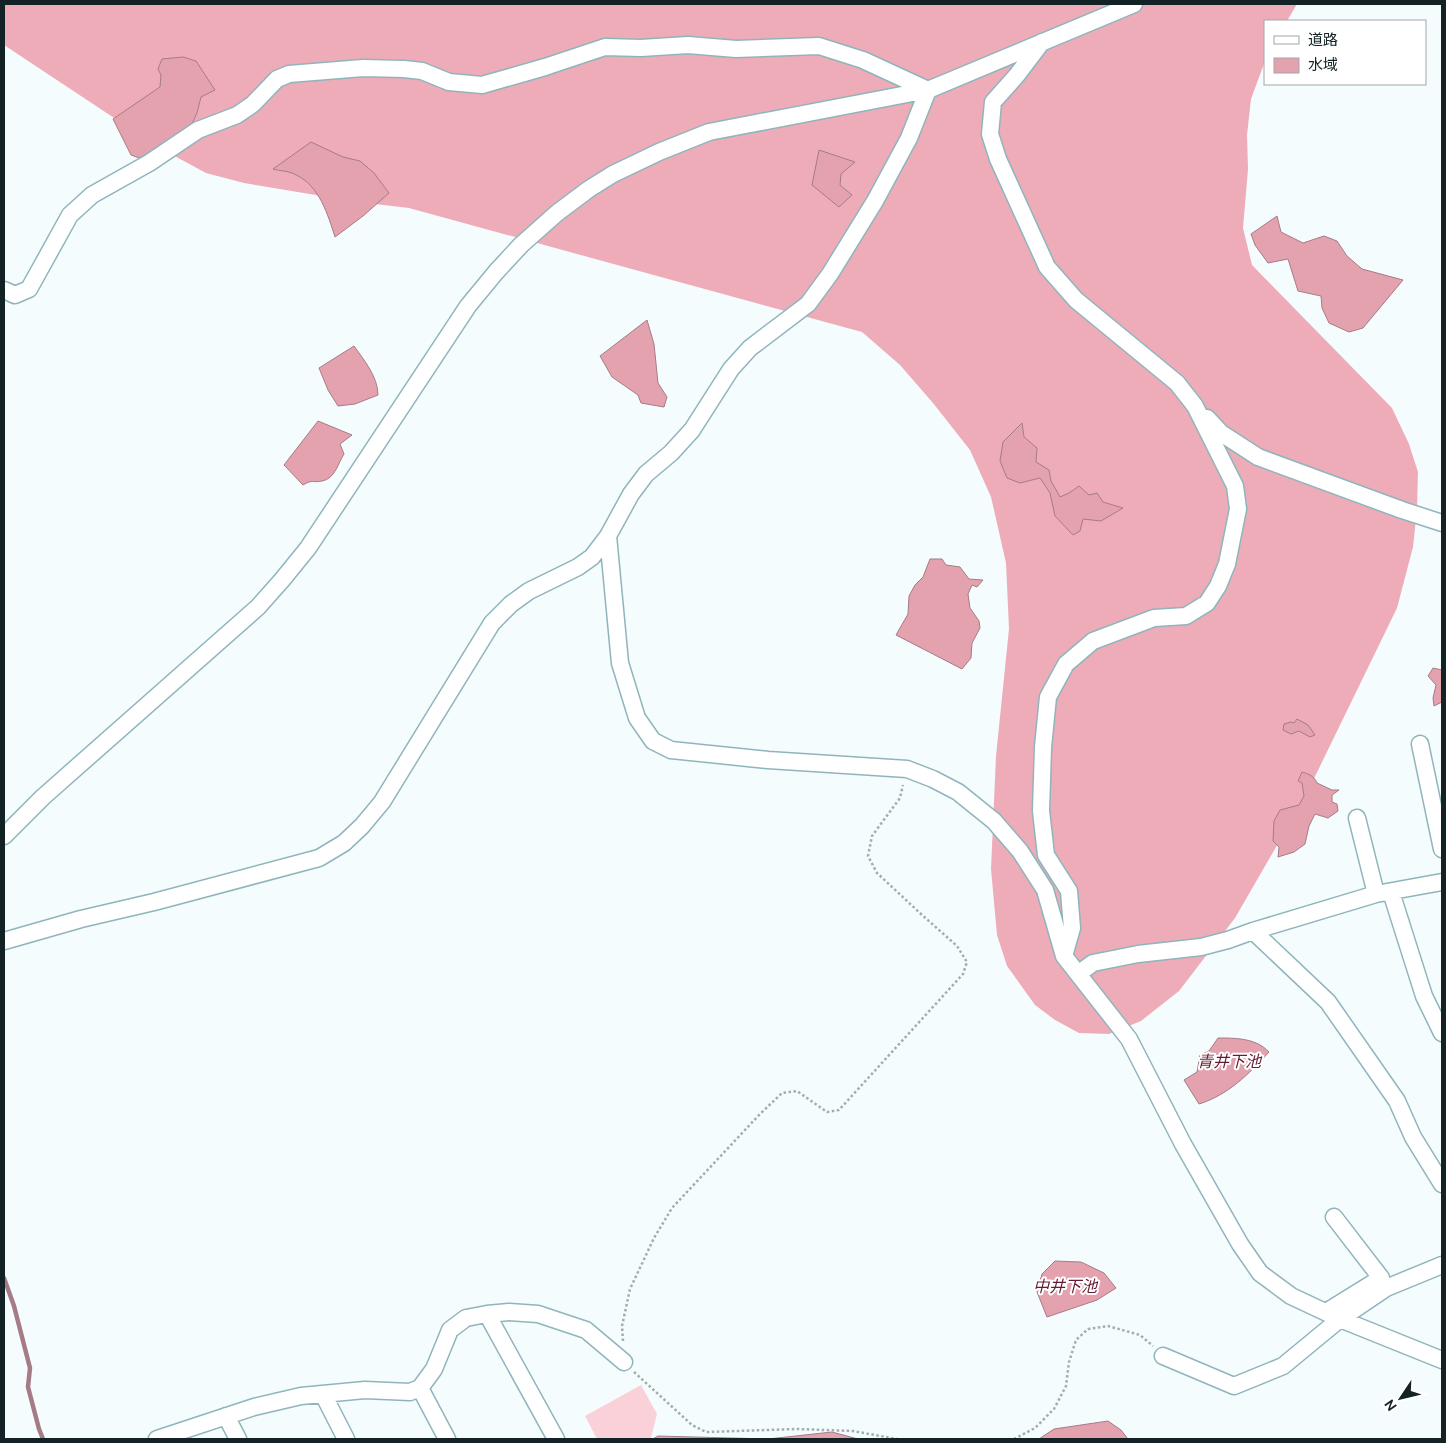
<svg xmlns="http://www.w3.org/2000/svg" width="1446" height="1443" font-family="Ubuntu,'Noto Sans JP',sans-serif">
	<rect width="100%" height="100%" fill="#f4fcfd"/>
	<path fill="#fbd1d9" d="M641,1385l16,29 -6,24 -3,1h-51l-12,-23z"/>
	<path fill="#eeacb9" d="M4,4h1293l-10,17h-22v40l-14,38 -4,36 1,34 -5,59 9,37 140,143 17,36 9,28 -1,37 -4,38 -16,61 -92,189 -70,121 -56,73 -38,30 -32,13 -30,-1 -24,-13 -20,-15 -28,-39 -10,-31 -6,-66 5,-113 13,-127 -3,-66 -15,-66 -21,-47 -37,-47 -33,-38 -38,-33 -453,-124 -51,-6 -114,-19 -38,-10 -48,-26 -154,-102z"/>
	<path fill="#e4a2af" stroke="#a57c86" d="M183,57l13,4 19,29 -14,7 -4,16 -7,15 -48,31 -11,-4 -18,-36 47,-32 1,-12 -3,-6 4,-10z
		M311,142l32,15 17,4 14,12 15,20 -26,23 -28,21c-7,-22 -16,-52 -39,-62 -6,-4 -16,-4 -23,-6z
		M819,150l36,12 -14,12 -1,11 12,10 -13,12 -27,-22z
		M1277,216l4,16 22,11 21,-7 13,5 10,15 15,13 41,11 -40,48 -14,4 -20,-9 -7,-15 -1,-12 -23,-5 -10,-32 -20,4 -13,-18 -4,-11z
		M647,320l7,24 4,39 9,14 -3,10 -23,-4 -3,-8 -26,-18 -12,-21z
		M354,346c10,14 24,31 24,49l-23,9 -17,2 -10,-16 -9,-22z
		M318,421l34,14 -12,9 4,10c-6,9 -9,25 -22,27 -10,2 -9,-2 -19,4l-19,-20z
		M1022,423l2,14 13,11 -1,14 13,8 2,11 9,16 9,-4 10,-7 10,9 8,-2 6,9 20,6 -22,13 -18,-2 -3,12 -7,4 -18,-19 -5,-23 -10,-15 -20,5 -13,-5 -7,-17 3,-19z
		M930,559h12l4,6 14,2 9,12 14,1 -6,7 -5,-2 -4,9 2,14 9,13 1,7 -8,15 -1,15 -9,11 -66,-34 12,-21 1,-18 6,-11 8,-8z
		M1433,668l9,2v32l-8,4 -1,-8 3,-13 -8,-9z
		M1297,719l11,6 7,10 -5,2 -11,-6 -8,3 -8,-4 1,-6 7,-2 3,1z
		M1302,772c7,2 12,4 15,11l15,7h7l-7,5v7l5,2 1,7 -10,7 -13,-4 -6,12 -4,18 -11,8 -16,5 1,-10 -6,-6 1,-20 6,-11 19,-5 5,-9 -2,-13 -4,-2z
		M1218,1038c18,0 38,0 51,14 -20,22 -41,43 -70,52l-15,-24 13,-8 3,-17 9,-4z
		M1055,1261l26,1 23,11 12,15 -19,12 -50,17 -10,-25 5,-18z
		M1108,1421l13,9 7,9h-89l15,-10z
		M832,1432l26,7h-205l5,-3 110,3z"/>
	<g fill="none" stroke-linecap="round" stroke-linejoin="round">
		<path stroke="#a57c86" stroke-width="4.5" d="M4,1278l10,28 16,62 -2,19 11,42 4,10"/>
		<defs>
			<path id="minor" d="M1042,42l-25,33 -24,27 -3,32 8,25 49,108 29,33 101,83 18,23 40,80 3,23 -11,55 -9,22 -11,17 -21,13 -32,2 -61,23 -27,23 -18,33 -5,50 -2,64 5,44 23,36 3,37 -8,28 65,83 54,105 57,100 20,29 31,23 49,23 102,41
				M4,290l11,5 14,-6 41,-74 22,-20 57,-32 49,-33 39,-15 16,-11 24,-25 12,-5 74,-6 41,1 18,2 27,11 33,3 63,-18 60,-20 36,1 47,-3 48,4 83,-3 44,14 65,30
				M1207,418l14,15 37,24 144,53 40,13
				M608,536l12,127 17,55 16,23 18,9 97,10 139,9 26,10 25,13 36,29 26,30 25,39 19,66
				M1420,744l22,105
				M1357,818l19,76
				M4,836l39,-39 215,-190 24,-27 26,-32 160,-242 28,-34 25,-27 36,-32 32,-24 24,-15 46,-22 50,-20 219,-42 206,-86
				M1391,892l33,104 18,37
				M1253,931l75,71 69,99 16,36 29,47
				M4,941l77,-22 73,-17 165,-44 25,-15 18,-17 20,-24 110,-179 19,-19 18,-13 49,-24 14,-10 16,-21 23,-42 15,-20 25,-21 21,-23 39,-61 19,-21 58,-44 22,-30 45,-73 34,-63 19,-48
				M1078,974l15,-11 45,-9 63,-7 27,-7 25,-9 123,-37 66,-12
				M1326,1312l55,-34 -47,-61
				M487,1314l69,125
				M1163,1356l71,30 49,-20 57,-47 46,-31 56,-23
				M420,1388l27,51
				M323,1394l23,45
				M226,1416l12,23
				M157,1439l97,-32 47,-11 64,-6 45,2 10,-4 14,-19 16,-39 16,-12 21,-4 22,-2 29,2 48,16 38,32"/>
		</defs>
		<use href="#minor" stroke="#8fb5bc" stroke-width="19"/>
		<path stroke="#a2adae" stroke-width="2.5" stroke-dasharray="2.5 2.5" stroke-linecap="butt" d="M623,1341l-1,-15 8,-37 24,-51 18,-30 87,-93 23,-22 15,-2 30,21 12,-2 124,-136 4,-12 -10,-16 -36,-32 -44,-41 -9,-17 4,-20 28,-38 3,-13
			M634,1372l58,53 14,7 91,-3 56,2 44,8
			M1014,1439l21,-11 19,-19 12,-23 3,-24 7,-22 12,-11 20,-3 32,9 13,11"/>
		<use href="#minor" stroke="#fff" stroke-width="16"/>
	</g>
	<g text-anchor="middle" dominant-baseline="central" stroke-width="4" stroke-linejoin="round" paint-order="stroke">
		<g font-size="16" font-style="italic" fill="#671b33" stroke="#fff">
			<text x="1229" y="1061">青井下池</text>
			<text x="1065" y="1286">中井下池</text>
		</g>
	</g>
	<rect width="1446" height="1443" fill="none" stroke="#132225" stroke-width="10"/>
	<rect x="1264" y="20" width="162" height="65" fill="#ffffff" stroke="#a1a7a8"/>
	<rect x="1274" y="36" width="25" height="8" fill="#ffffff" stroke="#a1a7a8"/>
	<text x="1308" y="45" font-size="15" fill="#132225">道路</text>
	<rect x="1274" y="58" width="25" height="15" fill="#e4a2af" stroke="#a1a7a8"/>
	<text x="1308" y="70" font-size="15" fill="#132225">水域</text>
	<g transform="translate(1401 1398) rotate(235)" stroke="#ffffff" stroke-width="4" paint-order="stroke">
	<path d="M0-4L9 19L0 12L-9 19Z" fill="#132225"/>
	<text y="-8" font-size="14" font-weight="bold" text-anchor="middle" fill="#132225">N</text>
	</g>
</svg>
